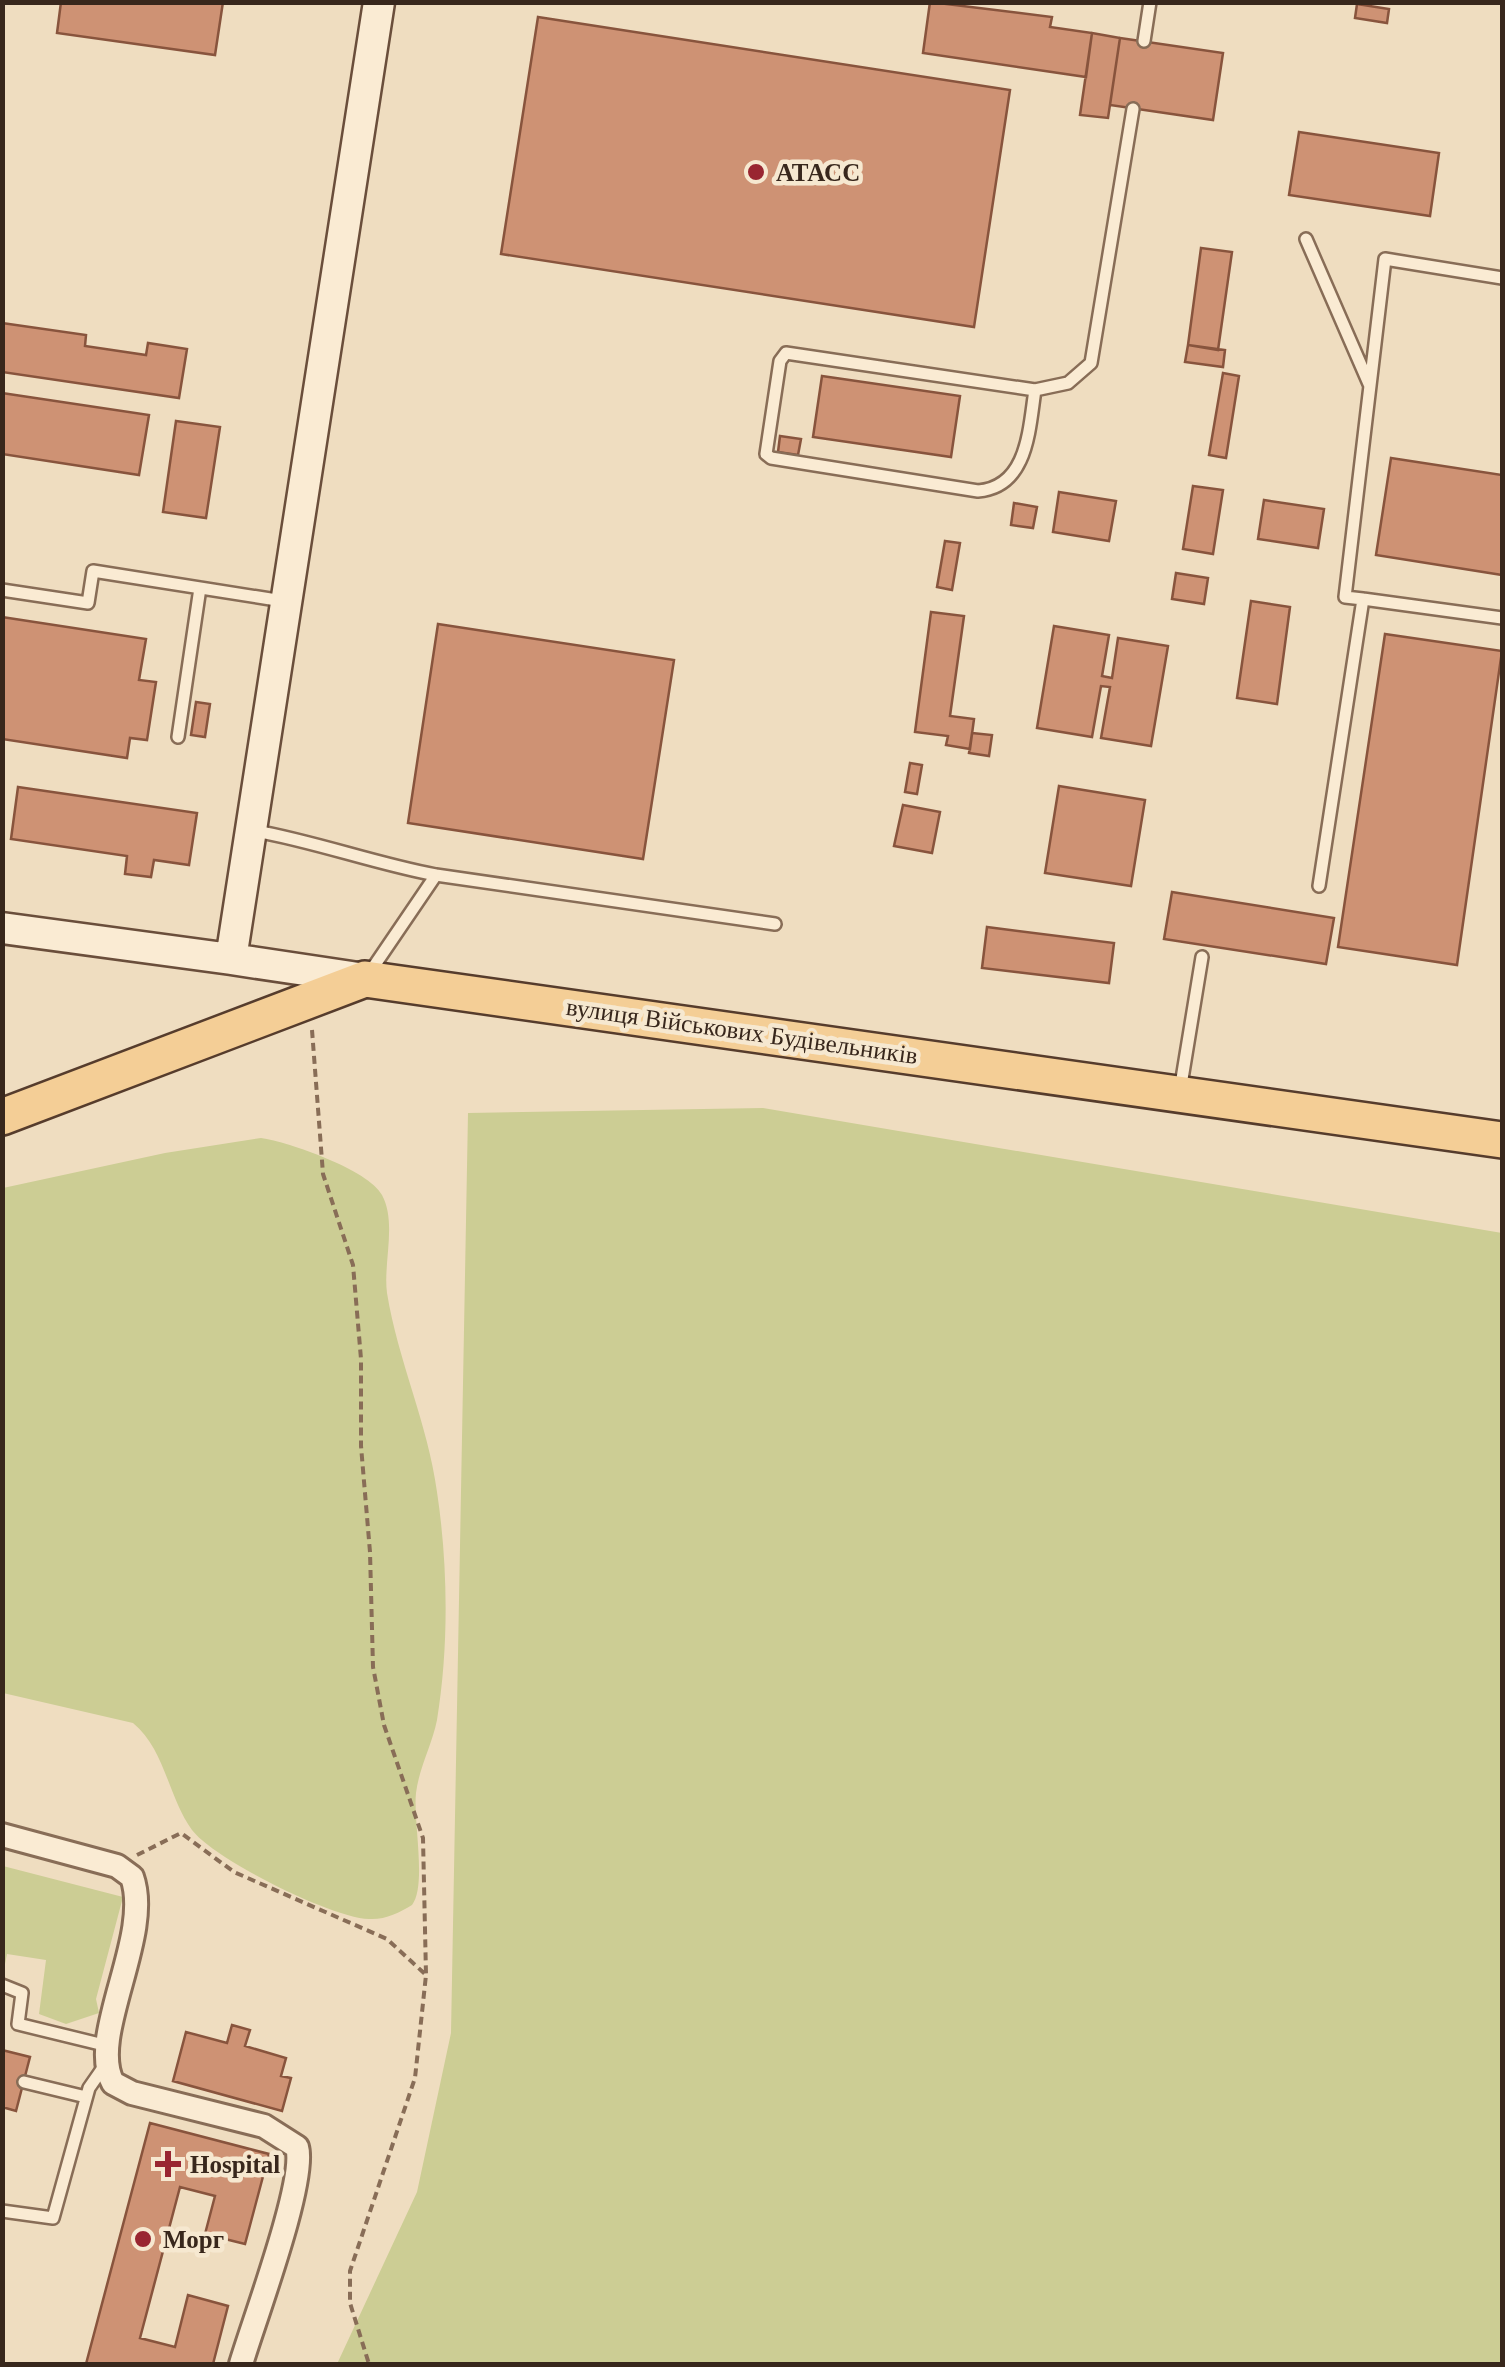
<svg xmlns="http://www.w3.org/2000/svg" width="1505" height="2367" font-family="'Times New Roman',serif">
	<rect width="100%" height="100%" fill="#efddc0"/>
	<path fill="#cccd94" d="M763,1108l739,125v1131h-1165l80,-172 34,-159 17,-920z
		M261,1138c28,4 108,32 121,57 15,28 1,68 5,98 11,68 41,131 50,199 11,73 12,155 0,228 -5,25 -18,48 -21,73 -3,28 11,93 -4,112 -13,8 -27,15 -43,14 -37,-1 -154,-59 -177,-89 -24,-33 -27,-81 -59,-107l-130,-30v-505l162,-35z
		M3,1866l120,31 -27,102 3,14 -33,11 -27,-10 7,-54 -39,-6 -4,20z"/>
	<path fill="#ce9274" stroke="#88543d" stroke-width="2.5" d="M61,2h162l-8,53 -158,-22z
		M930,2l122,15 -2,10 42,6 -6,44 -163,-24z
		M1357,4l32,5 -2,14 -32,-5z
		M538,17l472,73 -36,237 -473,-73z
		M1092,33l28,5 -12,80 -28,-3z
		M1120,38l103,15 -10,67 -103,-15z
		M1299,132l140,21 -9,63 -141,-21z
		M1201,248l31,4 -14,98 -30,-5z
		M2,323l84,12 -1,11 61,9 2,-12 39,6 -8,49 -177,-26z
		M1188,345l37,5 -2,17 -38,-5z
		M1223,373l16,3 -13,82 -17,-3z
		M822,376l138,20 -9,61 -138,-20z
		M2,393l147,22 -10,60 -137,-21z
		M176,421l44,6 -14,91 -43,-6z
		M780,436l21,3 -3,16 -20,-3z
		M1391,458l111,17v100l-126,-20z
		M1193,486l30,4 -10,64 -30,-5z
		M1059,492l57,9 -7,40 -56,-9z
		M1264,500l60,9 -6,39 -60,-9z
		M1014,503l23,4 -4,21 -22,-3z
		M945,541l15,2 -8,47 -15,-3z
		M1176,573l32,5 -4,26 -32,-5z
		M1251,601l39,6 -13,97 -40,-6z
		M931,612l33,4 -14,100 24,3 -4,30 -24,-4 2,-9 -33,-4z
		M2,617l144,22 -7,41 17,2 -9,58 -17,-2 -3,20 -125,-19z
		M438,624l236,36 -31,199 -235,-36z
		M1054,626l55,9 -7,41 10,2 6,-40 50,8 -17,100 -50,-8 9,-51 -9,-1 -9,51 -55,-9z
		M1385,634l117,17 -45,314 -119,-18z
		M196,702l14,2 -5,33 -14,-2z
		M972,733l20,2 -3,21 -20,-3z
		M910,763l12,2 -5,29 -12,-2z
		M1059,786l86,14 -14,86 -86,-13z
		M18,787l179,26 -8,52 -35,-5 -3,17 -26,-3 2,-18 -116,-17z
		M903,805l37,7 -8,41 -38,-7z
		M1172,892l162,26 -8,46 -162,-25z
		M987,927l127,16 -5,40 -127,-15z
		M232,2025l18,5 -5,16 41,12 -5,18 10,2 -9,33 -109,-30 13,-49 41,11z
		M2,2050l28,7 -14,54 -14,-4z
		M150,2123l119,31 -24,90 -40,-10 10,-38 -35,-9 -40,151 35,9 13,-52 40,11 -15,58h-127z"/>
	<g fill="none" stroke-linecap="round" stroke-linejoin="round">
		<defs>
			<path id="lane" d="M1144,41l6,-39
				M1306,239l64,147
				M1035,390l-249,-37 -6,8 -14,93 5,4 207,33c50,-4 51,-62 57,-101l33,-7 23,-20 42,-254
				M2,590l86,13 5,-32 190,30
				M1363,599l139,19
				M178,737l22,-149
				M251,830c63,11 122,33 185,45
				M1319,886l44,-287 -18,-2 40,-338 117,19
				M368,975l68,-100 339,49
				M1180,1091l22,-134
				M2,1985l20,8 -4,31 90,22
				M24,2082l62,15
				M2,2211l51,7 36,-130 16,-23"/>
			<path id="street" d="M2,1835l115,31 15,11c21,59 -45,159 -19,206l19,10 132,33 33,21c10,33 -44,176 -56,217"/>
			<path id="secondary" d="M2,928l229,31
				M365,979l-134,-20 148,-957"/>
			<path id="primary" d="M2,1117l363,-138 1137,161"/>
		</defs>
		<use href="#lane" stroke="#886d57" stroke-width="16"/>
		<use href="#street" stroke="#886d57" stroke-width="28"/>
		<use href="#secondary" stroke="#6a4e3b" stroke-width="35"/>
		<use href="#primary" stroke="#563c2c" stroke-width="40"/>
		<path stroke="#886d57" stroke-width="4" stroke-dasharray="8 5" stroke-linecap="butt" d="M312,1030l11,144 30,91 8,94v87l9,106 3,115 11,58 39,113 3,137
			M137,1855l44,-22 53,39 153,67 39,36 -11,103 -65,193v32l19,61"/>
		<use href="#lane" stroke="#faebd3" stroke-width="11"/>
		<use href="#street" stroke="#faebd3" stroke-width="22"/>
		<use href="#secondary" stroke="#faebd3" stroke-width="30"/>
		<use href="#primary" stroke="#f4ce96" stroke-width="35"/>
	</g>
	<g fill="#992631" stroke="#f6e8d0" stroke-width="4">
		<circle cx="756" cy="172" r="10"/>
		<path d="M163 2149h10v10h10v10h-10v10h-10v-10h-10v-10h10z"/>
		<circle cx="143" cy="2239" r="10"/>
	</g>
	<g text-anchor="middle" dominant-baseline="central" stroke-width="9" stroke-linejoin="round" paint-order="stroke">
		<g font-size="25" font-weight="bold" fill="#38271c" stroke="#f6e8d0" text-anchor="start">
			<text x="776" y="172">АТАСС</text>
			<text x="190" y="2164">Hospital</text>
			<text x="163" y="2239">Морг</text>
		</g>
		<g font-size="25" fill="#38271c" stroke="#f6e8d0">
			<text transform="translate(742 1031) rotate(8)">вулиця Військових Будівельників</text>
		</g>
	</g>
	<rect width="1505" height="2367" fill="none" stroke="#38271c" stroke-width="10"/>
</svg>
